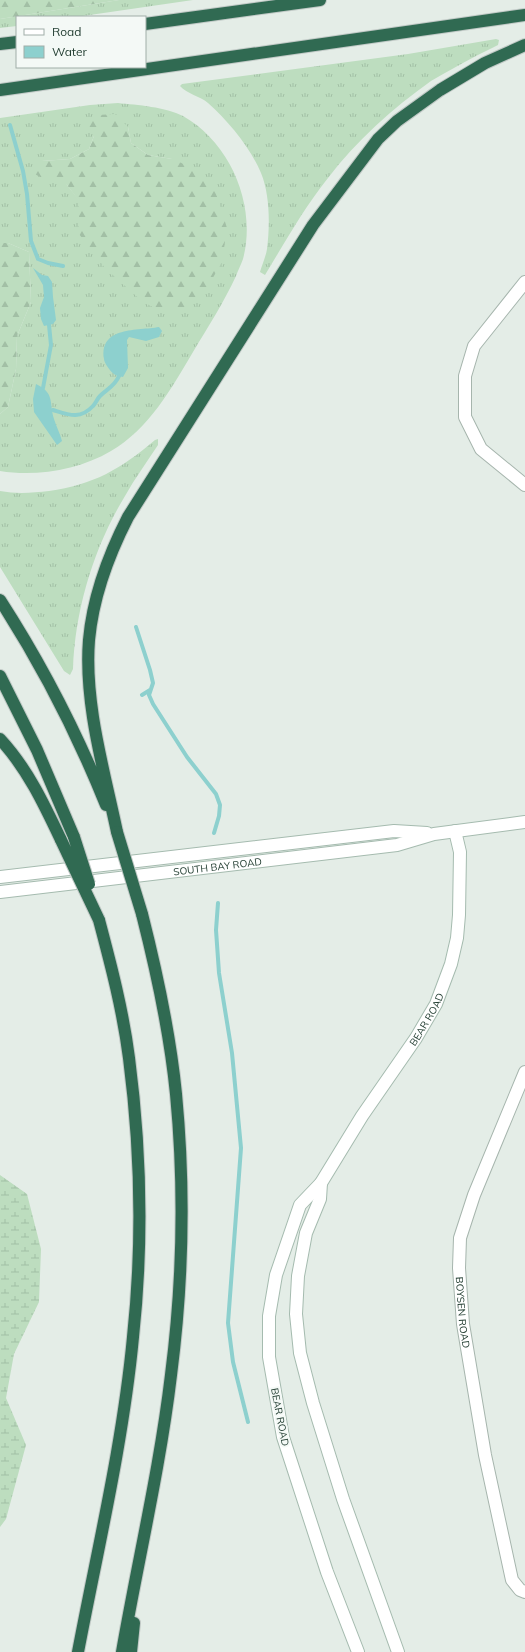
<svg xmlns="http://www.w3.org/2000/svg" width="525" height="1652" font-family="Mulish,sans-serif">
	<defs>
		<pattern id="grass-tufts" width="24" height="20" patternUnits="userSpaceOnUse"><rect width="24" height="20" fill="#bdddbf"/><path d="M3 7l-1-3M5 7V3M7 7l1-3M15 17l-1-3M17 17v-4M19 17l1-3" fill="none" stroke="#a2bfa5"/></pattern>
		<pattern id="forest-firs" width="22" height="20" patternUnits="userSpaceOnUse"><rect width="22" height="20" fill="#bdddbf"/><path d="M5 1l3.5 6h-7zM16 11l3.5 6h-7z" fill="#a2bfa5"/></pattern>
		<pattern id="wetland-marsh" width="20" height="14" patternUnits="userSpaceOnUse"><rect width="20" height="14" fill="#bdddbf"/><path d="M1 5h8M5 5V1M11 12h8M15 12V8" fill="none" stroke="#a2bfa5"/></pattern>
	</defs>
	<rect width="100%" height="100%" fill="#e4ede7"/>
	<path fill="url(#grass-tufts)" fill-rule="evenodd" d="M119,0h74l-117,17h-59v9l-17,2v-9z
		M496,39l3,1 -1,5c-7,4 -15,7 -22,11 -15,8 -30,16 -45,25 -38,27 -75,60 -103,97 -24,30 -43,64 -63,97l-5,-3c2,-7 6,-16 7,-23 3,-24 3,-54 -6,-76 -11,-26 -32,-51 -53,-70 -8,-7 -21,-9 -28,-17l2,-2 226,-30z
		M118,103c19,2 48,4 65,13 48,27 74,90 60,143 -2,6 -5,11 -7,17 -12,26 -28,51 -43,76 -22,37 -44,77 -82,99 -32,19 -75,26 -111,20v-57l8,-7 8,-38 1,-33 14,-34 -2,-50 -21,-9h-8v-125l90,-13zM128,127l3,16 17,12 24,4 -93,75v-34l-12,-15 -25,-24 28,-2 19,-10 5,-13z
		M158,439v6c-11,17 -23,33 -33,51 -31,51 -50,113 -52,173l-3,6 -6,-4 -64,-104v-76c16,3 32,2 49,0 44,-6 72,-22 106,-51z"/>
	<path fill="url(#forest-firs)" d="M0,0h119l-119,19z
		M115,114l13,13 3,16 17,12 24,4 26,11 16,17 13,41 -5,34 -15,26 -19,20 -22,2 -13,-3 -10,-5 -38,-34 -26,-34v-33l-12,-16 -23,-6 -13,-7 11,-11 28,-2 19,-10 5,-13 -7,-11 11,-10z
		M0,243h8l21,9 2,50 -14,34 -1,33 -8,38 -8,7z"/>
	<path fill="url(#wetland-marsh)" d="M0,1175l27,19 14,55 -2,53 -25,52 -8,44 20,47 -20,74 -6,8z"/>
	<path fill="#8dd0ce" d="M33,268l9,7 6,1 4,6 1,15 3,23 -3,4 -9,2 -3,-7 -1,-11 4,-11 -1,-12z
		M159,327l3,4 -3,6 -13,4 -17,-4 -2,3 1,28 -5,9c-3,-1 -7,-1 -9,-3 -3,-2 -10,-11 -10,-15 -5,-33 34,-28 55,-32z
		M36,384c19,9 13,18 18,35 2,7 6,14 8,22l-5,4 -23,-33 -1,-13z"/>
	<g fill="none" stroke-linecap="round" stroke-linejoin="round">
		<path stroke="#8dd0ce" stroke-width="4" d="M10,125l13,46 4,23 4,47 7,18 10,4 15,3
			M43,388l8,-43 -2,-20
			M53,410c16,5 27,10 40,-4 3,-3 4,-7 7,-10 7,-7 15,-10 19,-20
			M136,627l14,43 3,13 -4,12 4,9 34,53 29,37 4,11 -1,11 -5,17
			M142,695l8,-5
			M218,903l-2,27 3,43 13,80 9,95 -13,175 5,39 15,60"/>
		<defs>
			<g id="street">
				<path d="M525,282l-51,64 -9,30v41l16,32 44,36"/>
				<path id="s1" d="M525,1072l-51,123 -14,43 -1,30 4,56 22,131 27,125 8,10 5,2"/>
			</g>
			<g id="secondary">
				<path d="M0,877l394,-46 33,2"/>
				<path id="s2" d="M0,892l397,-47 37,-11 91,-12"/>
				<path d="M321,1183l-1,16 -14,34 -8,43 -2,38 4,39 13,50 30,96 55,153"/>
				<path id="s3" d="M358,1652l-31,-80 -44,-135 -14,-80v-41l7,-41 24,-70 21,-22 41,-67 54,-78 20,-34 15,-40 6,-26 2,-23 1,-63 -5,-21"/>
			</g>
			<path id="highway" d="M145,24l175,-24
				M0,44l17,-2
				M0,90l525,-75
				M0,600c42,65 77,133 106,205
				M0,676l37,74 37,87
				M0,739c27,29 44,65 61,101
				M117,832c-13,-62 -33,-129 -28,-192 4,-44 19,-84 39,-123l185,-292 65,-86 19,-18 43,-31 45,-27 40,-18
				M78,1652c20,-105 45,-209 55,-315 10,-93 8,-187 -4,-279 -6,-47 -18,-93 -30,-138
				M122,1652c16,-92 38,-184 49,-277 12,-93 14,-187 5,-281 -6,-61 -19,-121 -34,-180
				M131,1652l3,-29"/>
		</defs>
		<use href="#street" stroke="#a6b5ad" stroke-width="14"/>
		<use href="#secondary" stroke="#a5bbaf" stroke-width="14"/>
		<use href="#highway" stroke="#c1c9c6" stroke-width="14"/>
		<use href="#street" stroke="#fff" stroke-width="12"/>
		<use href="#secondary" stroke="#fff" stroke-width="12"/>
		<use href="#highway" stroke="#306a52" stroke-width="12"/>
		<defs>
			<path id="highway-bridge" d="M117,832l25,82
				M74,837l15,47
				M61,840l38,80"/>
		</defs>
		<use href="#highway-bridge" stroke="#c1c9c6" stroke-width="14" stroke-linecap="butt"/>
		<use href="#highway-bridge" stroke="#306a52" stroke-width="12"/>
	</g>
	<g text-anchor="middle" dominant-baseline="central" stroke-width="4" stroke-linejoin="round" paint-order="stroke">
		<g font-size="10" fill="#233e32" stroke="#f4f9f6">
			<text stroke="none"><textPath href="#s2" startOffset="219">SOUTH BAY ROAD</textPath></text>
			<text stroke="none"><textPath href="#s3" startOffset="691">BEAR ROAD</textPath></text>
			<text stroke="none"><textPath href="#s1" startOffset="253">BOYSEN ROAD</textPath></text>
			<text transform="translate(280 1417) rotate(79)">BEAR ROAD</text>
		</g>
	</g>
	<rect x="16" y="16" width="130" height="52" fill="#f4f9f6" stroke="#a0aea8"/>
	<rect x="24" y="29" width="20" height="6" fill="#ffffff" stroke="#a0aea8"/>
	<text x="52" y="36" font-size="12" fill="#233e32">Road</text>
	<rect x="24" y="46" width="20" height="12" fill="#8dd0ce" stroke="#a0aea8"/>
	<text x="52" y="56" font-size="12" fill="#233e32">Water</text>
</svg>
